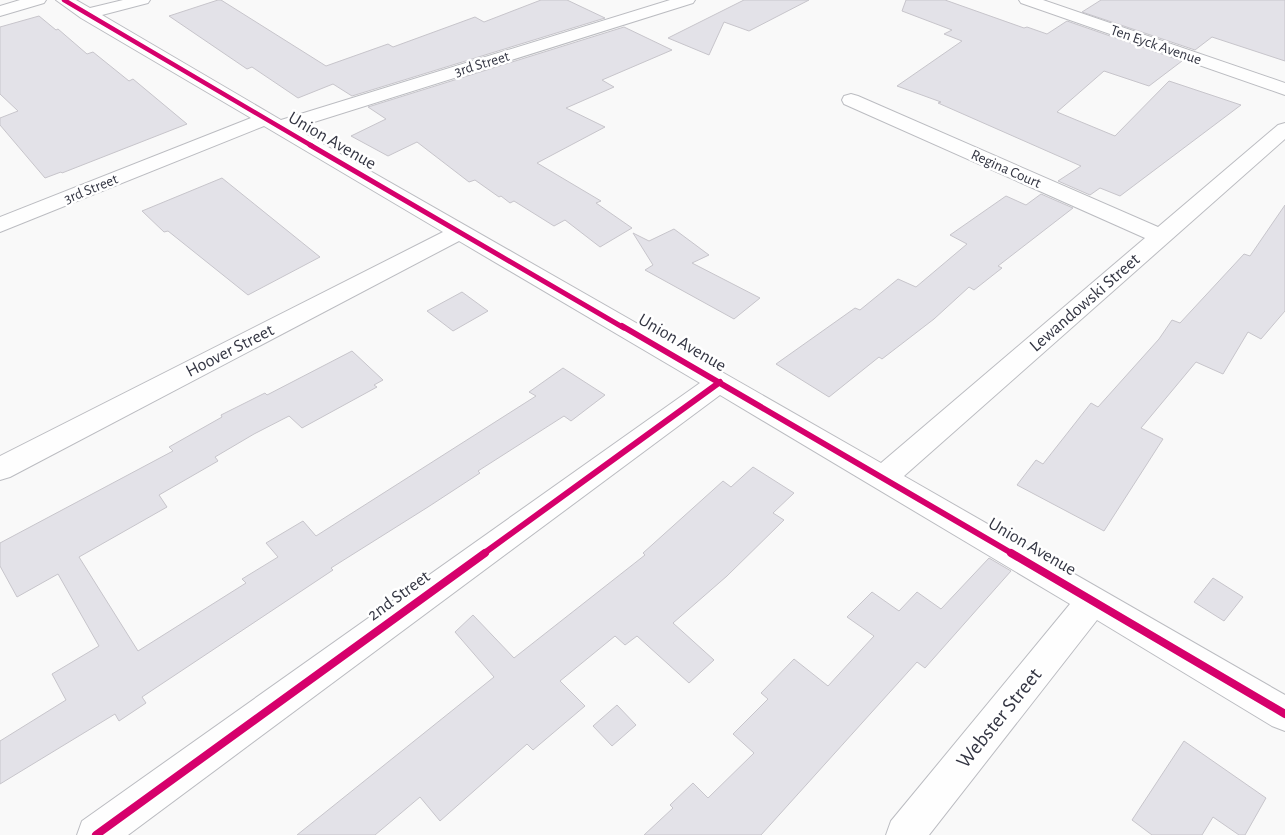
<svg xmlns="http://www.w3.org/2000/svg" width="1285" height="835" font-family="'Alegreya Sans',sans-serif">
	<rect width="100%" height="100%" fill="#f9f9f9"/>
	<path fill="#e3e2e8" stroke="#c7c5cb" d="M218,0h3l105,66 62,-22 5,3 82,-30 9,5 57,-22h26l38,18 -253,78 -19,-12 -35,14 -46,-31 -5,2 -78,-53z
		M744,0h65l-60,31 -25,-9 -15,33 -41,-17z
		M906,0h39l79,28 3,-1 20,7 20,-13 115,40 -33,25 -45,-15 -47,41 58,24 54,-55 72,24 -121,91 -20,-8 -10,7 -32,-14 23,-15 -143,-63 3,-1 -44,-16 65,-45 -18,-7 8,-4 -50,-19z
		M1101,0h184v61l-73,-24 -17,13 -113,-38z
		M39,16l17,14 2,-1 29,25 6,-2 36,29 4,-2 54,45 -125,49 -1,-1 -16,6 -45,-53v-7l18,-7 -18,-17v-67z
		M624,27l48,23 -70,30 12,7 -48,21 39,19 -68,36 64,38 -5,2 36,25 -32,19 -35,-27 -11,6 -40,-25 -4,2 -9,-7 -2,1 -24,-17 -6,2 -52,-40 -29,14 -37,-20 35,-17 -18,-12z
		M222,178l98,79 -72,38 -80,-64 -4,1 -22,-21z
		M1041,194l32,14 -75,58 4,2 -28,22 -5,-3 -35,32 -52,40 -3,-2 -50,40 -53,-33 79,-56 5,2 38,-31 18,8 51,-43 -17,-9 56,-39 20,9z
		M1285,205v106l-24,28 -13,-7 -25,42 -27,-12 -55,66 22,11 -59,92 -87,-46 19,-25 7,4 48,-61 7,4 61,-68 13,-19 8,3 64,-69 6,2z
		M674,229l35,26 -17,8 68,35 -26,21 -89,-49 8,-5 -20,-32 16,8z
		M462,292l26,19 -35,20 -26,-20z
		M352,351l31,29 -9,5 3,2 -75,41 -13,-12 -35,18 -39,23 3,4 -59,34 8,12 -88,50 59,94 108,-68 -4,-4 36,-22 -12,-14 37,-22 13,15 220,-140 -7,-4 34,-24 42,27 -34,26 -7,-5 -86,55 2,2 -52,34 -97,61 2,2 -191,127 4,6 -27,18 -4,-7 -115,70v-43l66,-41 -14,-26 47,-28 -41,-72 -41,23 -17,-31v-23l173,-92 -4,-4 53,-30 -1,-2 44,-22 2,2z
		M753,467l41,26 -21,20 11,7 -57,56 -54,47 41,37 -25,23 -52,-47 -12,9 -10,-9 -55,45 25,25 -52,44 -6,-6 -87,77 -20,-24 -45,38h-78l197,-158 -39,-45 18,-17 41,43 131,-103 -2,-2 80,-72 8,6z
		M989,558l22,13 -86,97 -8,-6 -156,173h-117l29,-27 -3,-3 23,-22 15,15 46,-45 -21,-19 35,-35 -7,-6 33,-34 34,27 46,-50 -27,-19 25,-25 27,19 18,-19 24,17z
		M1213,578l30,19 -19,24 -30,-19z
		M617,705l19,20 -24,21 -19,-20z
		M1184,741l82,57 -21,37h-6l-26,-18 -11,18h-50l-20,-15z"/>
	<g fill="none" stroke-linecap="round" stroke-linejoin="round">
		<defs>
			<path id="minor" d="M20,0h26l-2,3 -44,13v-10z
				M56,0h20l14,8 33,-8h27l-2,3 -46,12 179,105 389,-120h25l-2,3 -398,125 586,335 264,-225 -301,-134 -2,-4 2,-4 7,-2 7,2 300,131 120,-102 7,-2v16l-381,337 381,219v36l-13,-5 -175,-106 -168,215h-43l5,-14 179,-217 -350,-209 -592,440h-51l5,-14 618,-438 -241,-142 -449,236 -10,3v-24l443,-224 -179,-106 -264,106v-15l251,-99 -170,-100z
				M1019,0h24l242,83v12l-264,-92z"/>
		</defs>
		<use href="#minor" stroke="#bbbcc1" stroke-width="2"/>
		<use href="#minor" fill="#fefefe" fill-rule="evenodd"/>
		<defs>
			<path id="cycleway-far3" d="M64,0l248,146"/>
			<path id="cycleway-far2" d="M310,145l314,183"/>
			<path id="cycleway-far1" d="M622,326l391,228
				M483,554l237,-172"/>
			<path id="cycleway" d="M1011,553l274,161
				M96,835l389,-282"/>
		</defs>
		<use href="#cycleway-far3" stroke="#fff" stroke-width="6"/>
		<use href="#cycleway-far2" stroke="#fff" stroke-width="8"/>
		<use href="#cycleway-far1" stroke="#fff" stroke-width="9"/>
		<use href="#cycleway" stroke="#fff" stroke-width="11"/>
		<use href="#cycleway-far3" stroke="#d6006c" stroke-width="4.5"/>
		<use href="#cycleway-far2" stroke="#d6006c" stroke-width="5"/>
		<use href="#cycleway-far1" stroke="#d6006c" stroke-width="6"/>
		<use href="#cycleway" stroke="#d6006c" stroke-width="8"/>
	</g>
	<g text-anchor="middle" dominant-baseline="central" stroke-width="5" stroke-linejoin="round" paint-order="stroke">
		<g font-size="15" fill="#343643" stroke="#fff">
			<text transform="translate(1156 45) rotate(19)">Ten Eyck Avenue</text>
			<text transform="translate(482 64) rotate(-17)">3rd Street</text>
			<text transform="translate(1006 169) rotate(24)">Regina Court</text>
			<text transform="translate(91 189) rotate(-22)">3rd Street</text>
		</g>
		<g font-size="18" fill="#343643" stroke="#fff">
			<text transform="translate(332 141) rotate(30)">Union Avenue</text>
			<text transform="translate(1085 303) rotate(-41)">Lewandowski Street</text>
			<text transform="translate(682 343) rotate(30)">Union Avenue</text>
			<text transform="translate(230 351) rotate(-27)">Hoover Street</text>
			<text transform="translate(1032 547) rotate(30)">Union Avenue</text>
			<text transform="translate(399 596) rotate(-36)">2nd Street</text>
		</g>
		<g font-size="21" fill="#343643" stroke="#fff">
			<text transform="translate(999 718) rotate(-51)">Webster Street</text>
		</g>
	</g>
</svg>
